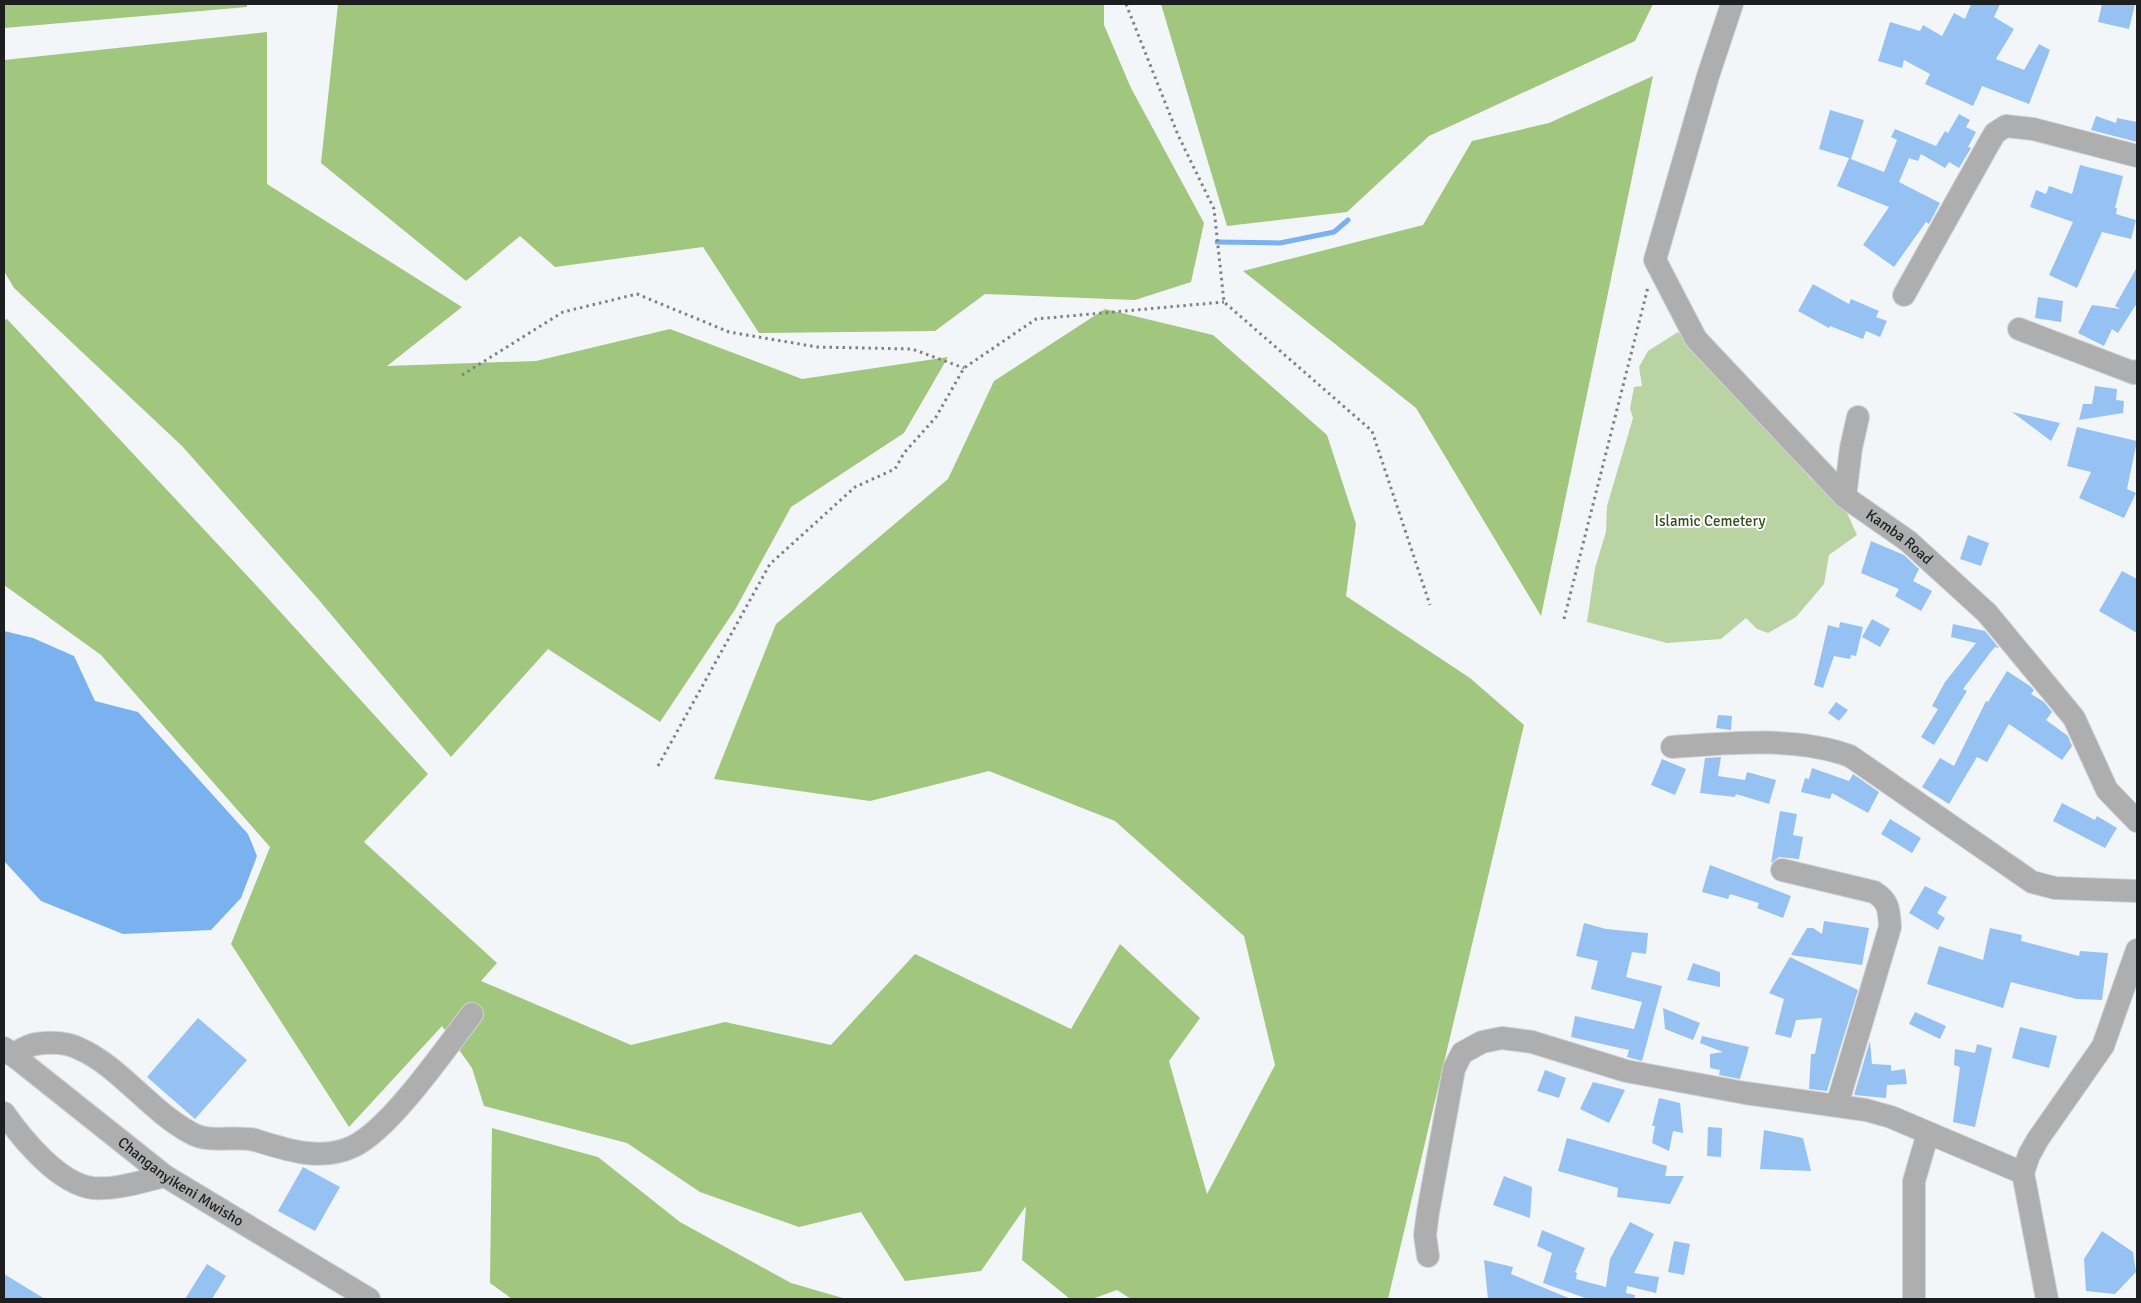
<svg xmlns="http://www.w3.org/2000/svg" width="2141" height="1303" font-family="Signika,sans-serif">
	<rect width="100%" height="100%" fill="#f3f6f9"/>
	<path fill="#b9d3a2" d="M1678,332l43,43 90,104 29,18 17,38 -28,20 -5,29 -28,33 -28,16 -11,-4 -11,-11 -25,21 -54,4 -80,-21 8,-54 11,-36 1,-26 26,-88 -3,-9 4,-22 8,-1 -3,-19 9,-16z"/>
	<path fill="#a1c67d" d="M4,4h243v3l-243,21z
		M338,4h766v21l27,63 73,135 -13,59 -56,18 -150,-6 -50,37 -176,2 -56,-86 -148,20 -35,-31 -54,45 -145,-118z
		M1161,4h492l-18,37 -206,95 -82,76 -120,14z
		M267,32v152l195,123 -75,59 149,-5 134,-32 132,50 146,-22 -44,76 -113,74 -55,101 -76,114 -112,-73 -97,108 -133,-158 -136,-153 -168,-158 -10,-17v-211z
		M1653,76l-112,540 -125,-208 -173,-137 180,-46 49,-84 77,-18z
		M1105,309l108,26 114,100 29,89 -10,72 124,82 54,47 -136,574h-257l-14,-9 -25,9h-22l-48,-39 4,-54 -45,65 -76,10 -44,-69 -62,15 -99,-35 -73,-49 -143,-37 -12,-38 -30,-42 -93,101 -118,-183 39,-97 -169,-192 -97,-70v-265l3,-1 247,264 174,191 -64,68 133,121 -16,18 150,64 94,-23 106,23 84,-91 156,75 49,-85 80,74 -31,43 38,133 68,-129 -31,-129 -129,-115 -126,-50 -119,30 -156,-22 62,-155 172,-145 46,-98z
		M492,1128l106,29 82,65 111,61 55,16h-334l-22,-16z"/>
	<path fill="#79b2ef" d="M4,631l29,7 41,18 21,45 43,11 110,122 9,22 -16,42 -30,32 -88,4 -82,-33 -37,-40z"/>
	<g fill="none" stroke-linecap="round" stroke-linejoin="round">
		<path stroke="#79b2ef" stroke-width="5" d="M1217,242l63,1 54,-11 14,-12"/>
	</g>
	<path fill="#95c2f3" d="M1971,4h29l-6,13 20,12 -18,30 28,11 15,-26 11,6 -21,54 -47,-18 -9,20 -48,-22 5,-10 -26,-14 -2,8 -24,-7 12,-39 30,9 3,-6 19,11 12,-23 11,6z
		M2102,4h33l-6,25 -31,-7z
		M1830,110l34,10 -13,39 33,13 13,-32 -6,-3 4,-8 41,17 9,-15 3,2 11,-19 11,6 -4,7 10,5 -8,15 3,1 -12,20 -10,-6 -4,6 -24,-14 -3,7 -9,-3 -10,24 41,21 -11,21 -3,-2 -32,45 -31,-22 26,-38 -52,-21 12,-28 -30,-9z
		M2096,116l20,7 1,-5 20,4v20l-46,-12z
		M2080,165l43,11 -8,32h2l-1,6 20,6 -5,19 -29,-7 -25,56 -28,-13 24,-53 -43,-15 6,-17 10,4 3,-8 23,8z
		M2137,267v36l-19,30 -6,-4 -8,17 -26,-13 14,-28 29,4 -6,-3z
		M1813,284l36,20 2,-5 28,12 -3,6 11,4 -7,16 -14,-6 -3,8 -33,-13 -1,2 -31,-17z
		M2038,297l25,4 -2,21 -26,-4z
		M2095,386l22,3 -1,11 8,1 -1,12 -44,7 4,-16h9z
		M2012,412l48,11 -9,18z
		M2077,427l60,14 -10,48 9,4 -12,25 -45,-20 12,-26 -24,-6z
		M1968,535l21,8 -8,23 -21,-7z
		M1871,541l33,14 15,14 -6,12 19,10 -11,20 -26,-15 4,-7 -38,-16z
		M2122,571l15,8v54l-38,-22z
		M1872,619l18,10 -10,18 -18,-10z
		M1840,622l23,5 -7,29 -5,-1 -1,4 -16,-3 -11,32 -9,-3 14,-60 11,3z
		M1953,624l32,7 14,17 -4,-1 -5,6 -27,36 4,2 -33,54 -13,-8 17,-28 -6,-3 13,-24 31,-39 -25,-6z
		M2007,671l23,15 4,4 -3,4 13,8 8,10 -6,8 22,16 4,10 -10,14 -53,-36 -22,38 -10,-5 -28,47 -27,-17 18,-29 14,8 32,-65 2,1z
		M1836,702l12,8 -9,11 -11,-8z
		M1718,715l14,1 -1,14 -15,-2z
		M1721,757l-3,19 27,4 2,-8 29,8 -7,24 -33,-10 -1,3 -35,-4 5,-35z
		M1662,759l24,10 -11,26 -24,-10z
		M1812,768l37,13 4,-7 26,18 -11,21 -36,-20 -2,6 -29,-7 4,-14 4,1z
		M2062,803l33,17 2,-4 20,12 -12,20 -52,-27z
		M1780,811l17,3 -4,21 10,2 -4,22 -20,-2 -8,6z
		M1890,819l31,19 -9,15 -31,-19z
		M1710,865l81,31 -8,22 -26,-10 2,-5 -29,-9 -2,5 -26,-7z
		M1925,886l22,11 -10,16 8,5 -7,12 -29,-17z
		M1824,921l45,7 -7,37 -71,-10 16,-27h6l9,6z
		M1584,923l22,6 42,4 -2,21 -14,-2 -6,25 36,9 -20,75 -15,-4 2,-7 -58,-13 4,-21 59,13 8,-27 -51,-13 7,-28 -22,-5z
		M1990,928l32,7 -1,6 58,15 1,-5 28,2 -6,47 -25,-1 -66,-17 -8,26 -76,-24 12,-38 44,14z
		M1790,957l68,33 -31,101 -18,-2 2,-35h4l7,-36 -26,2 -5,18 -16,-4 9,-35 -15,-6z
		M1693,963l27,9v15l-33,-7z
		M1663,1008l37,15 -7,17 -28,-11z
		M1915,1012l31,14 -6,13 -31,-15z
		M198,1018l49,42 -52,59 -48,-42z
		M2020,1027l37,9 -8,32 -37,-10z
		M1702,1036l47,11 -9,32 -21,-4 1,-5 -10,-2v-14l13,-2 -23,-9z
		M1870,1041l2,23 19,1v6l14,-2 2,15 -20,1 -1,13 -32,-3z
		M1977,1044l15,4 -17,79 -22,-5 7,-55 -6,-2 1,-16 20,4z
		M1545,1070l21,8 -7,20 -22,-7z
		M1593,1082l32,8 -16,33 -29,-14z
		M1659,1098l21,5 3,30 -10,-2 -4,20 -17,-8 3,-17h-3z
		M1708,1127l14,1 -1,29 -14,-1z
		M1764,1130l39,8 8,33 -51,-2z
		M1567,1138l100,28 -2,10h19l-14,28 -53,-7 1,-9 -60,-17z
		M303,1167l37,20 -25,44 -37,-20z
		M1504,1176l28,11 -2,31 -37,-13z
		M1630,1222l24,12 -20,39 25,4 -3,16 -29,-7 -1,7 9,2 -1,4h-46l-45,-16 9,-30 -15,-7 5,-16 43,18 -10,24 2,1 -1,6 30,8 4,-28z
		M2102,1231l31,21 3,20 -21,22 -29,-3 -2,-32z
		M1674,1241l16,3 -6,31 -16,-3z
		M1484,1260l29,7 -2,7 60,25h-83z
		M207,1264l19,12 -14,23h-27z
		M4,1274l41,25h-41z"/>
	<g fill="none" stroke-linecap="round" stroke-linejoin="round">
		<defs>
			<g id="minor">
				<path id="s1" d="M1732,4l-24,72 -53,184 41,79 80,85 69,73 63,44 79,72 87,105 33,72 30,31"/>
				<path d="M1904,295l84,-150 7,-12 11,-7 27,3 104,27"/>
				<path d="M2019,329l115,44 3,-2"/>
				<path d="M1845,497l6,-49 7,-31"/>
				<path d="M1672,747c57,-4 125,-11 178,9l182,126 23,6 82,3"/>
				<path d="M1782,870l92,22c15,9 15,18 16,35l-53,178"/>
				<path id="s2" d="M4,1048l161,128 204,123"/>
				<path d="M12,1055c7,-4 16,-10 24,-11 14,-2 31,-2 44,5 39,17 71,63 111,84 19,11 44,2 64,7 32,10 67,22 99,6 37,-18 91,-97 118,-132"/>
				<path d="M4,1113c19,27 55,71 89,75 24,2 50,-7 72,-12"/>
				<path d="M1428,1256l-3,-21 3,-23 26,-143 8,-16 20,-11 20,-4 30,4 94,29 119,22 121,17 25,7 132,56"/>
				<path d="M1914,1299v-118l14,-48"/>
				<path d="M2047,1299l-24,-126 6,-18 9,-16 65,-93 34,-96"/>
			</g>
		</defs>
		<use href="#minor" stroke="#d1d3d6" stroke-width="24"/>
		<path stroke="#7f8183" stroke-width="3" stroke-dasharray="2.5 4" stroke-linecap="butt" d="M1126,4l52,131 36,74 10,93 148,129 58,174
			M462,375l101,-63 74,-18 92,38 88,15 95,2 52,19
			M1564,619l84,-332
			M658,766l112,-202 85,-77 40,-18 9,-16 32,-36 28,-49 72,-49 188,-17"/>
		<use href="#minor" stroke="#adaead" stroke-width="22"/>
	</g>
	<g text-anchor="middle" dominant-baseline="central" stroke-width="4" stroke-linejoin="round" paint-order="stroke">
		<g font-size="15" fill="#344c19" stroke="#fff">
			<text x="1710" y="521">Islamic Cemetery</text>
		</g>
		<g font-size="15" fill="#1d1e1f" stroke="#fff">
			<text stroke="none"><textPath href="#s1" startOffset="641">Kamba Road</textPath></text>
			<text stroke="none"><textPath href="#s2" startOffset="222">Changanyikeni Mwisho</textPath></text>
		</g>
	</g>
	<rect width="2141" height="1303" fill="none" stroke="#1d1e1f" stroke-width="10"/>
</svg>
